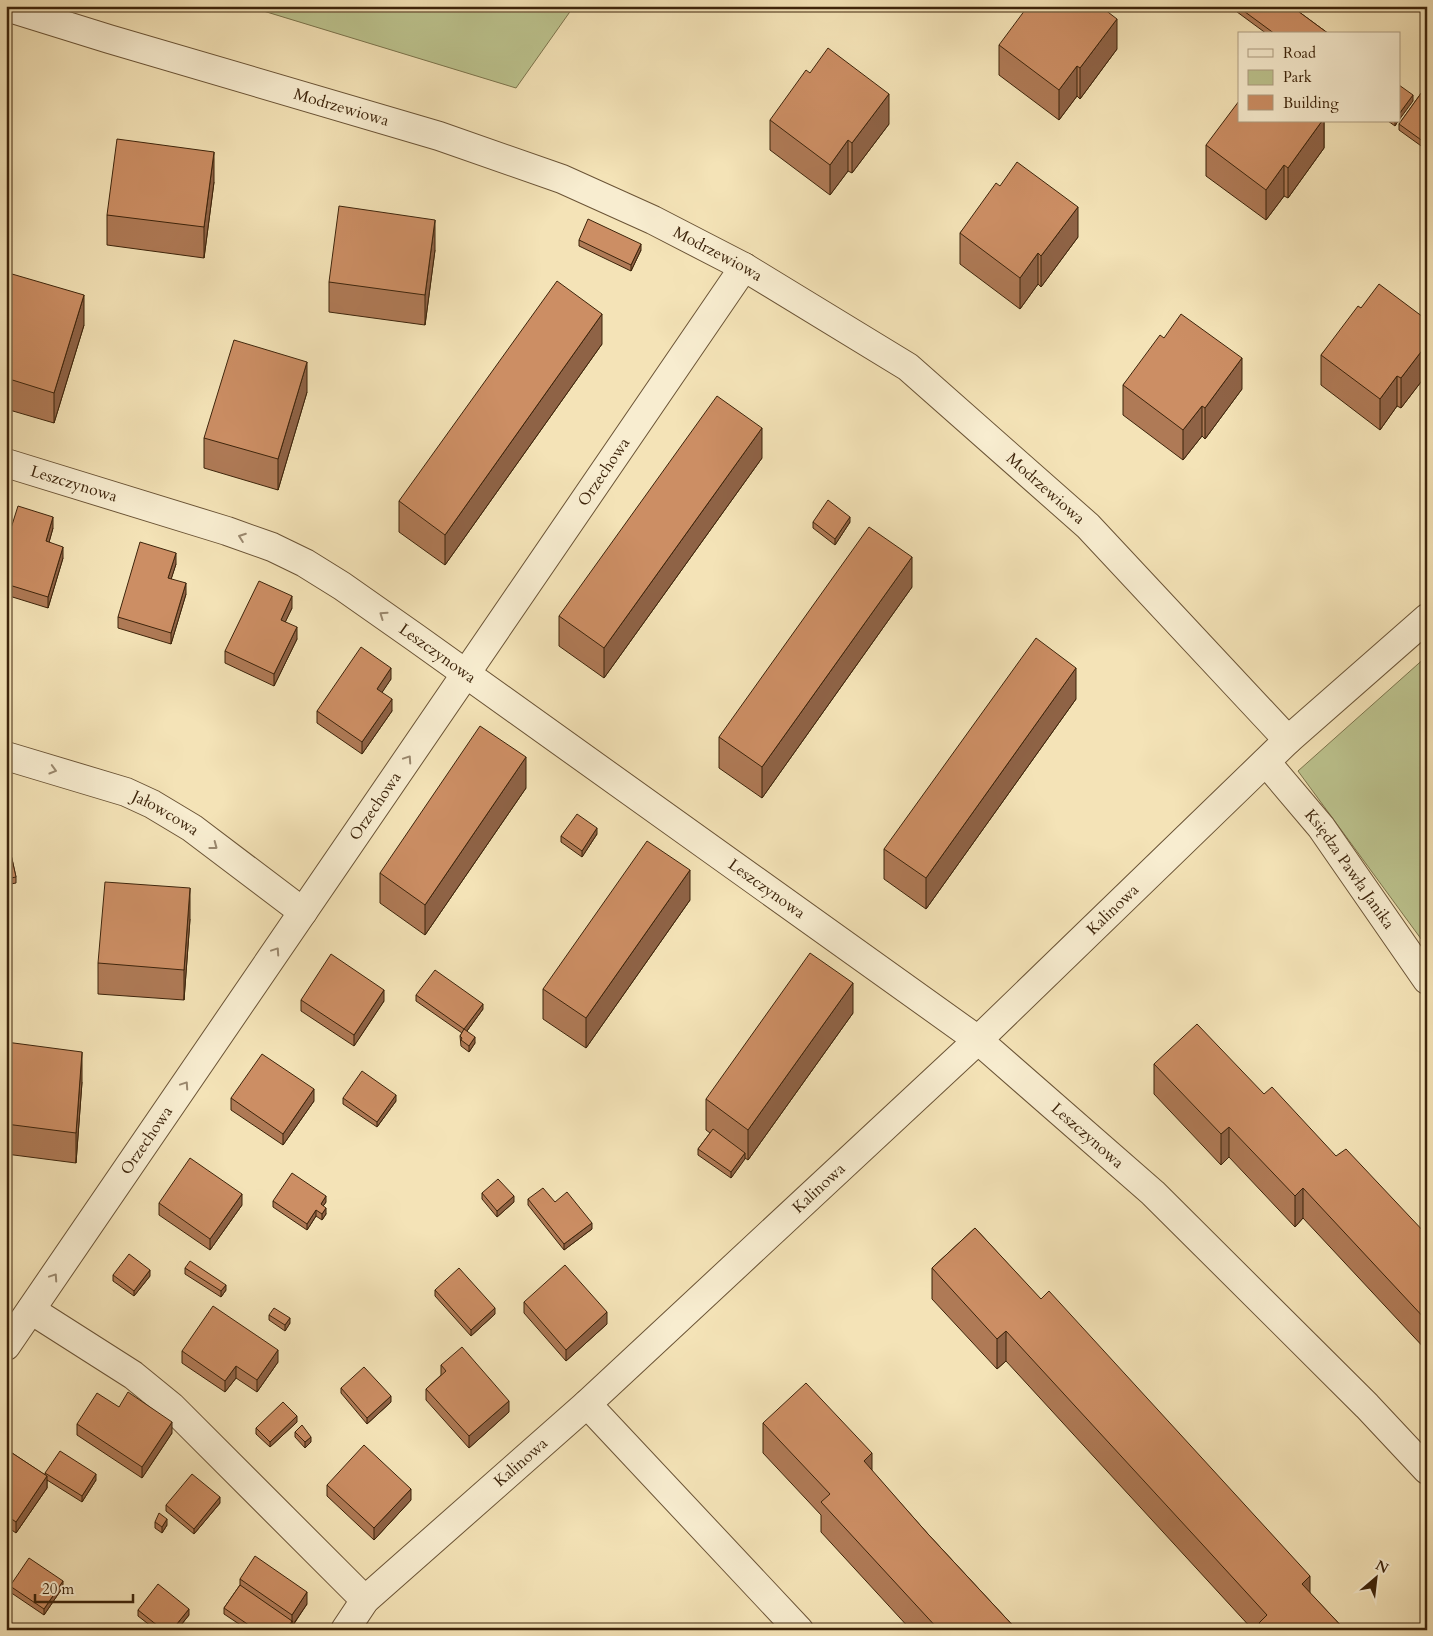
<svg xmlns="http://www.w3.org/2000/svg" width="1433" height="1636" font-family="Cardo,serif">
	<rect width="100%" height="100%" fill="#f4e3b7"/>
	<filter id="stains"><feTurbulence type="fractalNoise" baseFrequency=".004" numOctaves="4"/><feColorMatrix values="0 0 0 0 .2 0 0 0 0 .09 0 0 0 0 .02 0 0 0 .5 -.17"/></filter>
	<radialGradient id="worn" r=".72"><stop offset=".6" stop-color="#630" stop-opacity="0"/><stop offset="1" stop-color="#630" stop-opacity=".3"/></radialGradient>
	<path fill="#bcc38e" stroke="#7c744c" d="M247,6h327l-58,82z
		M1427,656v291l-129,-176z"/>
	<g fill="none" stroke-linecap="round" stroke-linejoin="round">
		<defs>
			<g id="minor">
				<path id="s1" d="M6,7l103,32 330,97 123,43 91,41 91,47 164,100 180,159 200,214"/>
				<path id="s2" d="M6,463l221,68 45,16 33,16 37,23 74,52 562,402 175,153 214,213 60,64"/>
				<path id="s3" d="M6,756l120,36 26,12 40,24 111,84"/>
				<path id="s4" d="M1266,762l55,65 106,153"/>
				<path d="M31,1310l102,65 38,31 194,194"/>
				<path id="s5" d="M6,1346l738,-1079"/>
				<path d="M587,1404l212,226"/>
				<path id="s6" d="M345,1630l20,-30 222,-196 391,-364 310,-300 139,-122"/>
			</g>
		</defs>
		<use href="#minor" stroke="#6b5436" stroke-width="30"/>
		<use href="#minor" stroke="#f8edd0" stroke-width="28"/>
	</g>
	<path fill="#af7a56" stroke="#3d240b" d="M1229,6h62l38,28h-62z
		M1413,6h8l-3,4z
		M999,45l118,4 -37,50 -3,-3 -18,24 -60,-45z
		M1427,85v59l-3,4 -25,-18v-6z
		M770,120l119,4 -37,49 -4,-2 -18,24 -60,-45z
		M1324,121v27l-36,50 -4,-2 -18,24 -60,-44v-31z
		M1388,121h10l-3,5z
		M214,182l-10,76 -97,-13v-30z
		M1000,186l78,51 -37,50 -3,-3 -18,25 -60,-45v-31z
		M579,240l62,10 -10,21 -52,-25z
		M435,250l-10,75 -96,-13v-30z
		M6,291l78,34 -30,98 -48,-14z
		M1361,308l66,12v54l-26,34 -4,-2 -17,24 -59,-45v-30z
		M1164,338l78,51 -37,50 -3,-3 -19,24 -60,-45v-30z
		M602,344l-157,221 -46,-33v-31z
		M307,392l-29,98 -74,-22v-30z
		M762,458l-158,220 -45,-32v-30z
		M813,522h37l-15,23 -22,-17z
		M53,528l-4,14 14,16 -15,50 -42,-13v-51z
		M176,564l-5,15 15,15 -15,50 -53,-16v-11z
		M912,587l-150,211 -43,-30v-31z
		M292,608l-7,14 12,17 -23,47 -49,-23v-12z
		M391,679l-9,13 10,19 -30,43 -45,-31v-12z
		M1076,699l-150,210 -42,-30v-30z
		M526,788l-101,147 -45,-32v-30z
		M6,832l10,45v6l-10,2z
		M597,834l-15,23 -21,-15v-6z
		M690,900l-104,148 -43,-29v-30z
		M190,919l-6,81 -86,-6v-31z
		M416,995l67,14 -16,22 8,12 -6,9 -8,-6 -1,-10 2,-3 -46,-32z
		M301,1000l83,1 -30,45 -53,-35z
		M853,1013l-105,147 -3,-2 -14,20 -33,-23v-6l12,-16 -4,-3v-31z
		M6,1042l76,40 -6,81 -70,-9z
		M1154,1064l110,30 163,141v116l-124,-133 -8,9 -66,-70 -8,8 -67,-71z
		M231,1098l83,3 -31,44 -52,-35z
		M343,1098l53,3 -19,26 -34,-23z
		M482,1193l32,9 -17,15 -15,-18z
		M528,1199l27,3 37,27 -28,21 -36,-45z
		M273,1201l53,1 -3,4 3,8 -4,6 -6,-4 -9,14 -34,-23z
		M159,1203l83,2 -32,45 -51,-35z
		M975,1228l335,365 35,37h-92l-247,-269 -9,8 -65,-70v-31z
		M185,1268l41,22 -5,7 -36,-23z
		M113,1275l37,1 -16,20 -21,-15z
		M435,1290l60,24 -24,22 -36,-40z
		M524,1302l83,22 -41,37 -42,-48z
		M269,1315l21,8 -5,8 -16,-11z
		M182,1351l96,11 -21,30 -21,-14 -11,14 -43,-29z
		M441,1365l68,47 -40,36 -43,-48v-11l15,-14z
		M341,1388l50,14 -24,22 -26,-31z
		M119,1407l53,26 -30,45 -65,-43v-11z
		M297,1422l-27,25 -14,-13v-6z
		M763,1423l109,48 56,63 89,96h-106l-90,-98v-17l-58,-62z
		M295,1432l16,10 -6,6 -10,-11z
		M6,1449l39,26v-2l51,7 -14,22 -35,-22v8l-31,45 -10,-7z
		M327,1485l84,15 -37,40 -47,-44z
		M220,1503l-26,31 -28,-23v-6z
		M155,1522l12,3 -5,8 -7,-5z
		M240,1579l67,25 -17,26h-42l-24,-16v-6l16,-23z
		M10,1586l53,1 -19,28 -34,-23z
		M138,1610l51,5 -12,15h-21l-18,-14z"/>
	<path fill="#8f6346" stroke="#3d240b" d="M1117,19v30l-37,50v-31z
		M1077,66v30l-18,24v-30z
		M889,94v30l-37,49v-30z
		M1413,95v6l-14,19v-6z
		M1322,121h2v27l-36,50v-30z
		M1395,121h3l-3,5z
		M1427,138v6l-3,4v-6z
		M848,140v31l-18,24v-30z
		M214,152v30l-10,76v-31z
		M1284,165v31l-18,24v-30z
		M1078,207v30l-37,50v-31z
		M435,220v30l-10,75v-30z
		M641,244v6l-10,21v-6z
		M1038,253v31l-18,25v-31z
		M84,295v30l-30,98v-30z
		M602,314v30l-157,221v-30z
		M1427,344v30l-26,34v-30z
		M1242,358v31l-37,50v-31z
		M307,362v30l-29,98v-31z
		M1397,376v30l-17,24v-31z
		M1202,406v30l-19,24v-30z
		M762,428v30l-158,220v-30z
		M53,517v11l-7,25v-12z
		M850,517v5l-15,23v-6z
		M63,547v11l-15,50v-11z
		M176,553v11l-8,25v-11z
		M912,557v30l-150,211v-31z
		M186,583v11l-15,50v-11z
		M292,596v12l-11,23v-11z
		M297,627v12l-23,47v-12z
		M391,668v11l-14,21v-11z
		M1076,668v31l-150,210v-31z
		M392,699v12l-30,43v-12z
		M526,757v31l-101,147v-30z
		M597,828v6l-15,23v-6z
		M690,870v30l-104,148v-30z
		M190,888v31l-6,81v-30z
		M853,983v30l-105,147v-30z
		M384,990v11l-30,45v-11z
		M483,1004v5l-19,26v-6z
		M475,1037v6l-6,9v-6z
		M82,1052v30l-6,81v-30z
		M314,1089v12l-31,44v-11z
		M396,1095v6l-19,26v-5z
		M1229,1127v30l-8,8v-31z
		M745,1153v6l-14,19v-6z
		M1303,1188v30l-8,9v-31z
		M242,1194v11l-32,45v-11z
		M326,1196v6l-5,7v-5z
		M514,1196v6l-17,15v-6z
		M326,1208v6l-4,6v-6z
		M316,1210v6l-9,14v-6z
		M592,1223v6l-28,21v-6z
		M150,1270v6l-16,20v-5z
		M226,1285v5l-5,7v-6z
		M495,1308v6l-24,22v-6z
		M607,1312v12l-41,37v-11z
		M290,1318v5l-5,8v-6z
		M1006,1331v30l-9,8v-30z
		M278,1350v12l-21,30v-12z
		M236,1366v12l-11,14v-11z
		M391,1396v6l-24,22v-6z
		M509,1401v11l-40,36v-12z
		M297,1416v6l-27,25v-5z
		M172,1422v11l-30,45v-11z
		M311,1437v5l-6,6v-6z
		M872,1453v31l-8,-23z
		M96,1474v6l-14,22v-6z
		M47,1476v12l-31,45v-11z
		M411,1489v11l-37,40v-12z
		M220,1497v6l-26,31v-5z
		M167,1519v6l-5,8v-6z
		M1310,1576v30l-8,-22z
		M63,1581v6l-19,28v-6z
		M307,1592v12l-15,22v-11z
		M189,1609v6l-12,15h-5z
		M292,1621v5l-2,4h-4z"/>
	<path fill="#cc8e64" stroke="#3d240b" d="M1028,6h72l17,13 -37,49 -3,-2 -18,24 -60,-45z
		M1237,6h54l38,28h-54z
		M828,48l61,46 -37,49 -4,-3 -18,25 -60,-45 36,-50 4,3z
		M1399,85l14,10 -14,19z
		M1427,85v53l-3,4 -25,-18z
		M1239,101v20h83l-34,47 -4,-3 -18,25 -60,-45z
		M117,139l97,13 -10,75 -97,-12z
		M1017,162l61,45 -37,49 -3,-3 -18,25 -60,-45 36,-50 4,3z
		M339,206l96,14 -10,75 -96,-13z
		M588,219l53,25 -10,21 -52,-25z
		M12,274l72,21 -30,98 -48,-15v-87z
		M557,281l45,33 -157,221 -46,-34z
		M1379,284l48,36v24l-26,34 -4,-2 -17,23 -59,-44 37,-49 3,2z
		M1181,314l61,44 -37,50 -3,-2 -19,24 -60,-45 37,-50 4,3z
		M234,340l73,22 -29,97 -74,-21z
		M717,396l45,32 -158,220 -45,-32z
		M828,500l22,17 -15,22 -22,-17z
		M18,506l35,11 -7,24 17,6 -15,50 -42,-13v-40z
		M869,527l43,30 -150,210 -43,-30z
		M140,542l36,11 -8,25 18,5 -15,50 -53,-16z
		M259,581l33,15 -11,24 16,7 -23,47 -49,-23z
		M1036,638l40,30 -150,210 -42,-29z
		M361,647l30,21 -14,21 15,10 -30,43 -45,-31z
		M480,726l46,31 -101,148 -45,-32z
		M577,814l20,14 -15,23 -21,-15z
		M6,832l10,45 -10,2z
		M647,841l43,29 -104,148 -43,-29z
		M105,882l85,6 -6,82 -86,-7z
		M810,953l43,30 -105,147 -42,-31z
		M331,954l53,36 -30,45 -53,-35z
		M435,970l48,34 -19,25 11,8 -6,9 -8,-6 1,-2 -2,-2 4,-7 -48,-34z
		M1197,1024l67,70 8,-7 64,69 10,-7 81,86v86l-124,-133 -8,8 -66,-69 -8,7 -67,-70z
		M6,1042l76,10 -6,81 -70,-9z
		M262,1054l52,35 -31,45 -52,-36z
		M362,1071l34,24 -19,27 -34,-24z
		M713,1129l32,24 -14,19 -33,-23z
		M190,1158l52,36 -32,45 -51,-36z
		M292,1173l34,23 -5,8 5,4 -4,6 -6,-4 -9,14 -34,-23z
		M498,1179l16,17 -17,15 -15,-18z
		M543,1188l12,14 12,-10 25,31 -28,21 -36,-45z
		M975,1228l66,71 8,-8 261,285 -8,8 43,46h-80l-6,-7 8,-8 -65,-71 -196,-213 -9,8 -65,-71z
		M129,1254l21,16 -16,21 -21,-16z
		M190,1261l36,24 -5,6 -36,-23z
		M565,1265l42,47 -41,38 -42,-48z
		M459,1268l36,40 -24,22 -36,-40z
		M213,1306l65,44 -21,30 -21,-14 -11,15 -43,-30z
		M274,1308l16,10 -5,7 -16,-10z
		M462,1347l47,54 -40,35 -43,-47 20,-18 -5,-6z
		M364,1367l27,29 -24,22 -26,-30z
		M806,1383l66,70 -8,8 64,73 89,96h-78l-118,-128 9,-8 -67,-71z
		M128,1392l44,30 -30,45 -65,-43 20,-31 22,14z
		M283,1402l14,14 -27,26 -14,-14z
		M302,1425l9,12 -6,5 -10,-10z
		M364,1445l47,44 -37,39 -47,-43z
		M6,1449l41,27 -31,46 -10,-7z
		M60,1451l36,23 -14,22 -37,-23z
		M192,1474l28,23 -26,32 -28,-24z
		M159,1513l8,6 -5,8 -7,-5z
		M255,1556l52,36 -15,23 -52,-36z
		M29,1558l34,23 -19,28 -34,-23z
		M158,1584l31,25 -17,21h-9l-25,-20z
		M240,1585l52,36 -6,9h-30l-32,-22z"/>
	<defs><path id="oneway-chevron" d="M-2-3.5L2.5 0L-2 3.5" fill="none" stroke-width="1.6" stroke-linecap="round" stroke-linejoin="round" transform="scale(1.25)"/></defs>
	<g stroke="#9a886e">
		<use href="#oneway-chevron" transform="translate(242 537) rotate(-160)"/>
		<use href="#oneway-chevron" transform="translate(383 615) rotate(-145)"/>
		<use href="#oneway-chevron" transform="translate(408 759) rotate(-56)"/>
		<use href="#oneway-chevron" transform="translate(53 770) rotate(16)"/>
		<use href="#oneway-chevron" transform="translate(214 846) rotate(37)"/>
		<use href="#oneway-chevron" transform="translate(276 951) rotate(-56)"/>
		<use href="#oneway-chevron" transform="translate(185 1085) rotate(-56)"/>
		<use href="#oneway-chevron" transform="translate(54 1277) rotate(-56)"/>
	</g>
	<g text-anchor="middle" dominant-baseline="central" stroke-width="4.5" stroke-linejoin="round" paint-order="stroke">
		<g font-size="16" fill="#3d240b" stroke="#f8edd0">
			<text stroke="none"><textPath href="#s1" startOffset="350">Modrzewiowa</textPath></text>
			<text stroke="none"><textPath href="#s1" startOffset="755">Modrzewiowa</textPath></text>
			<text stroke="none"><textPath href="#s5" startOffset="1059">Orzechowa</textPath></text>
			<text stroke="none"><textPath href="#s2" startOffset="71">Leszczynowa</textPath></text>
			<text stroke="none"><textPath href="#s1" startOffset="1160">Modrzewiowa</textPath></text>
			<text stroke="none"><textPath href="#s2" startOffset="476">Leszczynowa</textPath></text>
			<text stroke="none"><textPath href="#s5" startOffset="654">Orzechowa</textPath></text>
			<text stroke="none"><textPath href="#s3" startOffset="170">Jałowcowa</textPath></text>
			<text stroke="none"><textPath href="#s4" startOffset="136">Księdza Pawła Janika</textPath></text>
			<text stroke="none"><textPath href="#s2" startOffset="881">Leszczynowa</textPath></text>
			<text stroke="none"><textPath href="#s6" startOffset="1054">Kalinowa</textPath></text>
			<text stroke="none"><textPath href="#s2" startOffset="1286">Leszczynowa</textPath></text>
			<text stroke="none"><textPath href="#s5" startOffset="249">Orzechowa</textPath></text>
			<text stroke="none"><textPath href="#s6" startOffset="649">Kalinowa</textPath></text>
			<text stroke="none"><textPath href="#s6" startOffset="244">Kalinowa</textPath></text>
		</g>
	</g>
	<rect width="1433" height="1636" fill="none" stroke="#f4e3b7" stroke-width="25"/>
	<rect x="8" y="8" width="1418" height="1621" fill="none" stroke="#3d240b" stroke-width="2.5"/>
	<rect x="12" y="12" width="1408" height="1611" fill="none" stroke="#3d240b"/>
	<rect x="1238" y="32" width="162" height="90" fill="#f8edd0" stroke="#ad9d81"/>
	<rect x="1248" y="49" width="25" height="8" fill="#f8edd0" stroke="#ad9d81"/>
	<text x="1283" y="58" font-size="15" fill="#3d240b">Road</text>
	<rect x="1248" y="70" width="25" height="15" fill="#bcc38e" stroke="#ad9d81"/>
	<text x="1283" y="82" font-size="15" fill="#3d240b">Park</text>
	<rect x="1248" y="95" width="25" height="15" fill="#cc8e64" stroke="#ad9d81"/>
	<text x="1283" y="108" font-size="15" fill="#3d240b">Building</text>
	<g transform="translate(1376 1578) rotate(28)" stroke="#f8edd0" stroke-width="4" paint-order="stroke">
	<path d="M0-4L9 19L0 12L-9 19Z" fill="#3d240b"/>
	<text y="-8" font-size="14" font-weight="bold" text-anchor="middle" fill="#3d240b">N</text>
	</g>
	<path d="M35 1594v8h98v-8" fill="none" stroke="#3d240b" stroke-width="2.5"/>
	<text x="42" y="1594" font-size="15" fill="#3d240b" stroke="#f8edd0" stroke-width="4" paint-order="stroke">20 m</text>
	<rect width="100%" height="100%" filter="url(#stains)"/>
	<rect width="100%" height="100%" fill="url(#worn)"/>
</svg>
